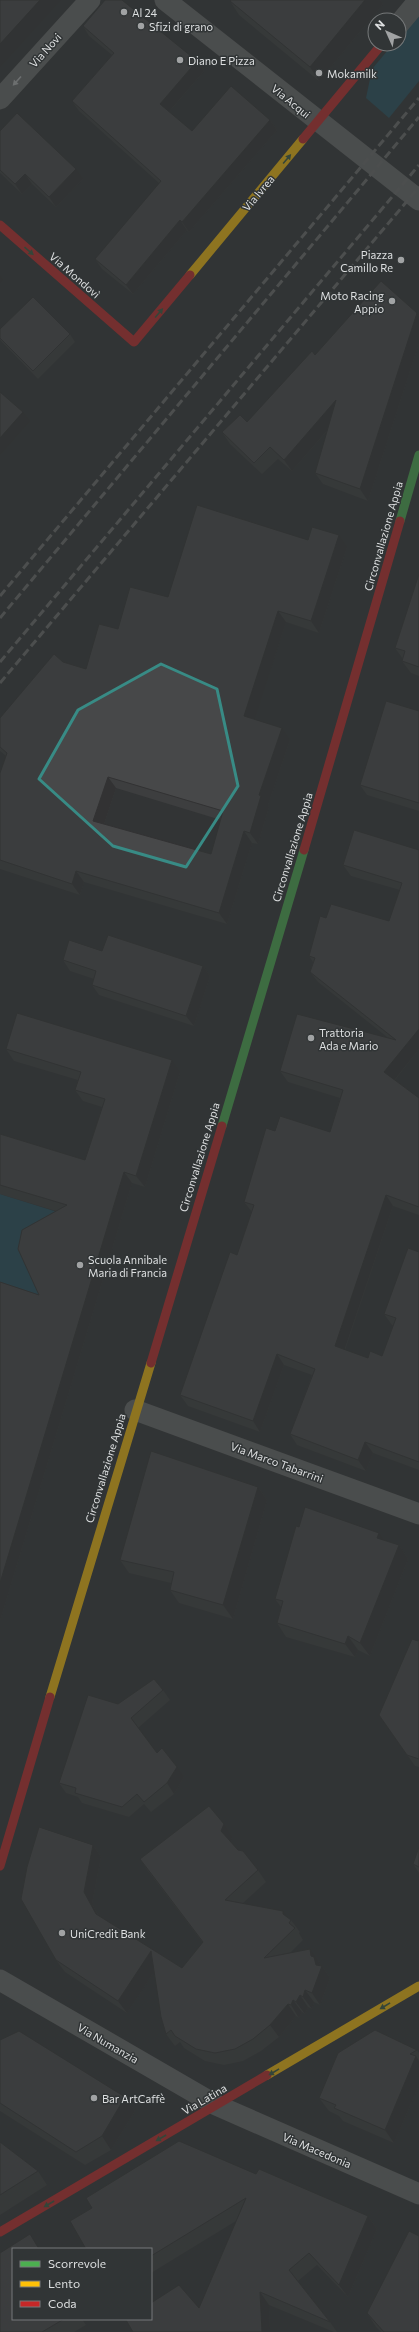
<svg xmlns="http://www.w3.org/2000/svg" width="419" height="2332" font-family="Commissioner,sans-serif">
	<rect width="100%" height="100%" fill="#323435"/>
	<path fill="#26505f" d="M419,12v69l-30,37 -23,-20 6,-29 21,-25h6v-8z
		M0,1194l67,21 -26,89 -41,-13z"/>
	<g fill="none" stroke-linecap="round" stroke-linejoin="round">
		<path stroke="#696a6b" stroke-width="21" d="M165,0l254,200
			M399,24l20,-24
			M0,99l90,-99
			M135,1410l284,104
			M0,1980l216,125 203,89"/>
		<path stroke="#4caf50" stroke-width="9" d="M400,521l19,-66
			M222,1126l82,-276"/>
		<path stroke="#ffc107" stroke-width="9" d="M190,275l113,-136
			M50,1697l101,-334
			M267,2075l152,-89"/>
		<path stroke="#c62828" stroke-width="9" d="M303,139l79,-95
			M0,225l134,117 56,-67
			M304,850l96,-329
			M151,1363l71,-237
			M0,1866l50,-169
			M0,2232l267,-157"/>
		<path stroke="#6d6e6e" stroke-width="3" stroke-dasharray="8 4" stroke-linecap="butt" d="M0,596l419,-498
			M0,618l419,-501
			M0,662l419,-497
			M0,683l419,-496"/>
	</g>
	<path fill="#3d3e3f" fill-rule="evenodd" d="M231,0h149l3,4 -64,77 -80,-66 -9,-14z
		M83,26l114,35 7,10 -35,41 23,19 78,-11 7,10 -88,102 -2,-2 -54,64 -31,-25 -7,-10 65,-75 -81,-73 -7,-10 40,-46 -23,-19z
		M0,131l83,48 -27,28 -24,-23 -10,10 -22,-21z
		M417,313l2,3v27l-51,158 -45,-17 -8,-11 12,-42 -35,40 -14,-12 -16,15 -32,-30 -8,-12 25,-10 68,-67z
		M0,329l70,5 5,8 -37,37 -37,-38 -1,-2z
		M308,540l39,7 -28,86 -33,-11 -32,97 36,21 -22,65 1,2 -11,37 -6,-1 -25,81 -143,-42 -4,13 -80,-26v-96l6,-17 -6,-5v-33l63,-56 23,7 32,-40 50,-32zM116,788l105,32 -10,34 -107,-30z
		M419,574v102l-8,-3 -9,-12 1,-2 -8,-11z
		M419,711v100l-52,-16 -7,-10z
		M419,850v199l-24,31 24,18v117l-26,-9 -48,144 23,8 14,-2 12,-30 -2,-1 -8,-11 35,-62v218l-46,-17 -7,18 -69,-26 -7,-11 22,-59 -28,-10 -24,67 -72,-26 -8,-11 57,-140 15,-43 -8,-10 31,-71 55,1 10,-34 -52,-16 -8,-11 107,-34 -69,-55 -8,-10 3,-10 -4,-6 17,-38 63,3 11,-31 -49,-14 -8,-11z
		M102,951l101,15 7,10 -16,50 -95,-31 -7,-10 2,-6 -24,-8 -7,-11z
		M6,1049l174,23 -35,115 -13,-4 -132,438v-339l39,13 17,-84 -56,-17v-60l85,26 17,-53 -19,-6 -8,-11 3,-10 -64,-19z
		M258,1487l9,13 -34,119 -54,-16 -9,-13 1,-7 -42,-10 -9,-13z
		M299,1527l84,13 16,5 9,14 -38,97 -12,-6 -3,7 -69,-20 -9,-14 4,-16 -6,-8z
		M419,1639v128l-4,-1 -36,-51z
		M163,1690l7,10 -32,28 19,25 27,24 -10,17 -23,18 -7,-8 -15,13 -47,-14 -4,-6 -12,-4 -7,-10 59,-79z
		M232,1837l-2,5 28,28 8,12 -23,21 45,15 3,2 9,12 -1,1 4,7 -13,13 28,8 3,5h1l8,12 -10,27 -6,-3 -2,7 -4,-2 -3,7 -3,-2 -3,6 -3,-2 -17,21 -18,14 -18,10 -19,4 -19,-4 -21,-13 -4,-6 -5,4 -9,-12 -12,-62 -27,41 -62,-41 -9,-12 37,-115 8,12 -9,47 7,12 83,52 21,-25 -55,-72 -8,-12z
		M419,1847v26l-6,-9z
		M0,2040l125,57 10,14 -24,39 -26,15 -85,-54z
		M417,2050l2,3v32l-25,58 -51,-22 -4,-5 -10,-5 -10,-13z
		M0,2142l38,29 9,14 -47,30z
		M256,2174l112,42 9,13 -29,68 -31,-32 -19,16 32,41 7,10h-3l-65,-27 1,27h-137l66,-24 37,-87 -85,52v-24z
		M367,2313l52,19h-38l-5,-5z
		M13,2319h69l4,6 -12,7h-74z"/>
	<path fill="#323233" d="M40,0h21l-61,67v-23z
		M365,0h15l3,4 -64,77 -9,-14z
		M197,61l7,10 -37,43 -7,-10z
		M270,120l7,10 -88,102 -7,-10z
		M76,169l7,10 -27,28 -7,-10z
		M25,174l7,10 -10,10 -7,-10z
		M180,220l7,10 -54,64 -7,-9z
		M0,275l3,5 -3,3z
		M417,313l2,3v27l-51,158 -8,-12z
		M336,400l8,11 -52,60 -8,-11z
		M23,412l7,9 -30,34v-17z
		M339,535l8,12 -28,86 -8,-12z
		M278,611l8,11 -34,105 -8,-11z
		M282,728l8,12 -22,65 1,2 -11,37 -8,-11 9,-38z
		M108,777l8,11 -15,45 -8,-12z
		M244,831l8,12 -25,81 -8,-11z
		M76,871l8,11 -4,13 -8,-11z
		M203,966l7,10 -16,50 -8,-10z
		M419,1029v20l-27,34 -8,-11z
		M172,1060l8,12 -35,115 -9,-11z
		M124,1172l8,11 -132,438v-38z
		M386,1195l7,11 -51,151 -7,-11z
		M277,1354l7,11 -24,67 -7,-11z
		M365,1442l8,11 -7,18 -8,-11z
		M258,1487l9,13 -34,119 -10,-14z
		M379,1533l9,14 -11,-9z
		M399,1545l9,14 -38,97 -10,-13z
		M348,1636l10,14 -3,7 -10,-13z
		M177,1767l7,10 -10,17 -7,-11z
		M224,1824l8,13 -2,6 -9,-12z
		M93,1845l8,12 -9,47 12,22 -8,-12 -12,-22z
		M283,1911l7,10 -7,-7z
		M310,1949l12,18v-1l8,12 -10,27 -8,-12 4,-28 -5,-9z
		M151,1951l9,12 -33,50 -9,-12z
		M305,1990l9,12 -2,7 -9,-12z
		M300,1995l8,12 -3,7 -9,-12z
		M293,2000l9,12 -3,6 -8,-13z
		M288,2004l8,12 -17,21 -9,-12z
		M416,2056l3,5v24l-25,58 -9,-13z
		M125,2097l10,14 -24,39 -9,-14z
		M368,2216l9,13 -29,68 -9,-12z
		M30,2234l10,15h-1z
		M260,2292l9,13 1,27h-8z"/>
	<path fill="#474849" stroke="#323233" fill-rule="evenodd" d="M0,0h40l-40,44z
		M105,0h17l75,61 -37,43 32,27 39,-45 39,34 -88,102 -2,-2 -54,65 -31,-26 66,-78 -89,-80 42,-48 -31,-27z
		M231,0h134l-55,67 -80,-66z
		M17,113l59,56 -27,28 -24,-23 -10,10 -15,-14v-39z
		M381,281l36,32 -57,176 -45,-16 21,-73 -52,60 -14,-13 -16,16 -32,-31 18,-17 7,7 65,-71 3,4z
		M33,297l37,37 -37,37 -33,-33v-9z
		M0,392l23,20 -23,26z
		M197,505l111,35 4,-13 27,8 -28,86 -33,-10 -34,105 38,12 -23,67 2,1 -11,37 -6,-2 -25,82 -143,-42 -4,13 -72,-24v-87l7,-20 -7,-6v-29l54,-64 9,8 23,7 13,-45 19,5 12,-42 38,10zM108,777l115,34 -12,43 -118,-33z
		M419,574v93l-17,-6 3,-10 -10,-3z
		M386,701l33,10v92l-59,-18z
		M354,830l65,20v179l-35,43 35,26v109l-33,-12 -51,151 33,12 2,-7 12,5 14,-38 -12,-4 24,-66 11,4v210l-54,-20 -7,18 -68,-26 25,-65 -38,-15 -24,67 -73,-26 50,-143 7,3 17,-50 -10,-3 22,-74 9,3 5,-15 50,16 13,-42 -63,-19 17,-57 99,26 -86,-68 5,-14 -6,-2 11,-40 6,2 5,-14 58,17 13,-38 -59,-18z
		M108,935l95,31 -17,50 -94,-31 4,-14 -33,-11 6,-20 33,11z
		M17,1013l155,47 -36,116 -12,-4 -124,411v-301l39,13 -21,-46 4,-19 45,-25 -67,-20v-51l85,26 20,-61 -30,-9 6,-18 -75,-23z
		M151,1451l107,36 -35,118 -53,-15 4,-18 -54,-12z
		M305,1507l74,26 -2,5 22,7 -39,98 -12,-7 -3,8 -68,-21 6,-22 -8,-2 21,-73 3,1z
		M412,1639l6,2 1,-2v120l-12,-4 -28,-40z
		M154,1679l9,11 -32,28 26,35 5,-5 15,19 -10,16 -23,19 -7,-8 -15,13 -47,-14 1,-5 -17,-5 29,-88 30,9z
		M209,1806l15,18 -3,7 17,19 5,1 15,19 -33,30 58,11v3l8,6 -2,3 6,5 -31,30 46,-9 1,7 3,1 2,8 6,1 -10,27 -7,-3 -2,7 -3,-2 -4,7 -3,-2 -2,5 -3,-1 -18,21 -17,14 -18,10 -20,4 -19,-4 -21,-13 -4,-6 -5,4 -5,-17 -10,-66 -33,50 -62,-41 -35,-61 6,-32 12,-40 54,18 -9,47 12,22 86,54 21,-26 -63,-83z
		M419,1847v20l-6,-3z
		M375,2030l42,20 -7,4 6,2 -31,74 -51,-22 2,-3 -17,-7 19,-45z
		M19,2031l106,66 -23,39 -26,16 -76,-49v-63z
		M179,2141l77,33 3,-5 109,47 -29,69 -30,-32 -20,17 41,52 -70,-30 2,40h-129l-7,-12 1,-1h24v-16l28,-18 20,23 47,-110 -95,58v-7h-65l-16,-28 22,-13 -6,-10z
		M0,2142l38,29 -38,24z
		M409,2231l10,5v96h-35l-17,-19z
		M30,2234l9,15h-26v70h51l-22,13h-42v-79z"/>
	<defs><path id="oneway-solid" d="M-6-.8H1V-3.2L6.5 0L1 3.2V.8H-6Z"/></defs>
	<use fill="#b4b6b7" href="#oneway-solid" transform="translate(17 81) rotate(132)"/>
	<g fill="#395a3e">
		<use href="#oneway-solid" transform="translate(287 159) rotate(-50)"/>
		<use href="#oneway-solid" transform="translate(29 251) rotate(41)"/>
		<use href="#oneway-solid" transform="translate(159 313) rotate(-50)"/>
		<use href="#oneway-solid" transform="translate(385 2006) rotate(149)"/>
		<use href="#oneway-solid" transform="translate(274 2072) rotate(149)"/>
		<use href="#oneway-solid" transform="translate(161 2138) rotate(150)"/>
		<use href="#oneway-solid" transform="translate(49 2204) rotate(150)"/>
	</g>
	<path d="M0 0H419V2332H0ZM161,664l56,25 21,97 -52,81 -73,-21 -74,-67 39,-69z" fill="#323435" fill-opacity=".55" fill-rule="evenodd"/>
	<path fill="none" stroke="#388b85" stroke-width="3" stroke-linejoin="round" d="M161,664l56,25 21,97 -52,81 -73,-21 -74,-67 39,-69z"/>
	<g fill="#a1a3a4" stroke="#313536" stroke-width="1.5">
		<circle cx="124" cy="12" r="4"/>
		<circle cx="141" cy="26" r="4"/>
		<circle cx="180" cy="60" r="4"/>
		<circle cx="319" cy="73" r="4"/>
		<circle cx="401" cy="260" r="4"/>
		<circle cx="392" cy="301" r="4"/>
		<circle cx="311" cy="1038" r="4"/>
		<circle cx="80" cy="1265" r="4"/>
		<circle cx="62" cy="1933" r="4"/>
		<circle cx="94" cy="2098" r="4"/>
	</g>
	<g text-anchor="middle" dominant-baseline="central" stroke-width="3" stroke-linejoin="round" paint-order="stroke">
		<g font-size="11" fill="#dddfe0" stroke="#313536" text-anchor="start">
			<text x="132" y="12">Al 24</text>
			<text x="149" y="26">Sfizi di grano</text>
			<text x="188" y="60">Diano E Pizza</text>
			<text x="327" y="73">Mokamilk</text>
			<text x="393" y="254" text-anchor="end">Piazza<tspan x="393" dy="13">Camillo Re</tspan></text>
			<text x="384" y="295" text-anchor="end">Moto Racing<tspan x="384" dy="13">Appio</tspan></text>
			<text x="319" y="1032">Trattoria<tspan x="319" dy="13">Ada e Mario</tspan></text>
			<text x="88" y="1259">Scuola Annibale<tspan x="88" dy="13">Maria di Francia</tspan></text>
			<text x="70" y="1933">UniCredit Bank</text>
			<text x="102" y="2098">Bar ArtCaffè</text>
		</g>
		<g font-size="11" fill="#dddfe0" stroke="#313536">
			<text transform="translate(45 50) rotate(-48)">Via Novi</text>
			<text transform="translate(291 101) rotate(39)">Via Acqui</text>
			<text transform="translate(258 193) rotate(-50)">Via Ivrea</text>
			<text transform="translate(75 275) rotate(41)">Via Mondovì</text>
			<text transform="translate(383 536) rotate(-74)">Circonvallazione Appia</text>
			<text transform="translate(292 847) rotate(-73)">Circonvallazione Appia</text>
			<text transform="translate(199 1157) rotate(-73)">Circonvallazione Appia</text>
			<text transform="translate(277 1462) rotate(20)">Via Marco Tabarrini</text>
			<text transform="translate(105 1468) rotate(-73)">Circonvallazione Appia</text>
			<text transform="translate(108 2043) rotate(30)">Via Numanzia</text>
			<text transform="translate(204 2099) rotate(-30)">Via Latina</text>
			<text transform="translate(317 2150) rotate(23)">Via Macedonia</text>
		</g>
	</g>
	<rect x="12" y="2248" width="140" height="72" fill="#313536" stroke="#76797a"/>
	<rect x="20" y="2261" width="20" height="6" fill="#4caf50" stroke="#76797a"/>
	<text x="48" y="2268" font-size="12" fill="#dddfe0">Scorrevole</text>
	<rect x="20" y="2281" width="20" height="6" fill="#ffc107" stroke="#76797a"/>
	<text x="48" y="2288" font-size="12" fill="#dddfe0">Lento</text>
	<rect x="20" y="2301" width="20" height="6" fill="#c62828" stroke="#76797a"/>
	<text x="48" y="2308" font-size="12" fill="#dddfe0">Coda</text>
	<g transform="translate(387 32) rotate(315)"><circle r="19" fill="#313536" stroke="#76797a"/>
	<path d="M0-3L7 15L0 10L-7 15Z" fill="#a1a3a4"/>
	<text y="-6" font-size="11" font-weight="bold" text-anchor="middle" fill="#dddfe0">N</text>
	</g>
</svg>
